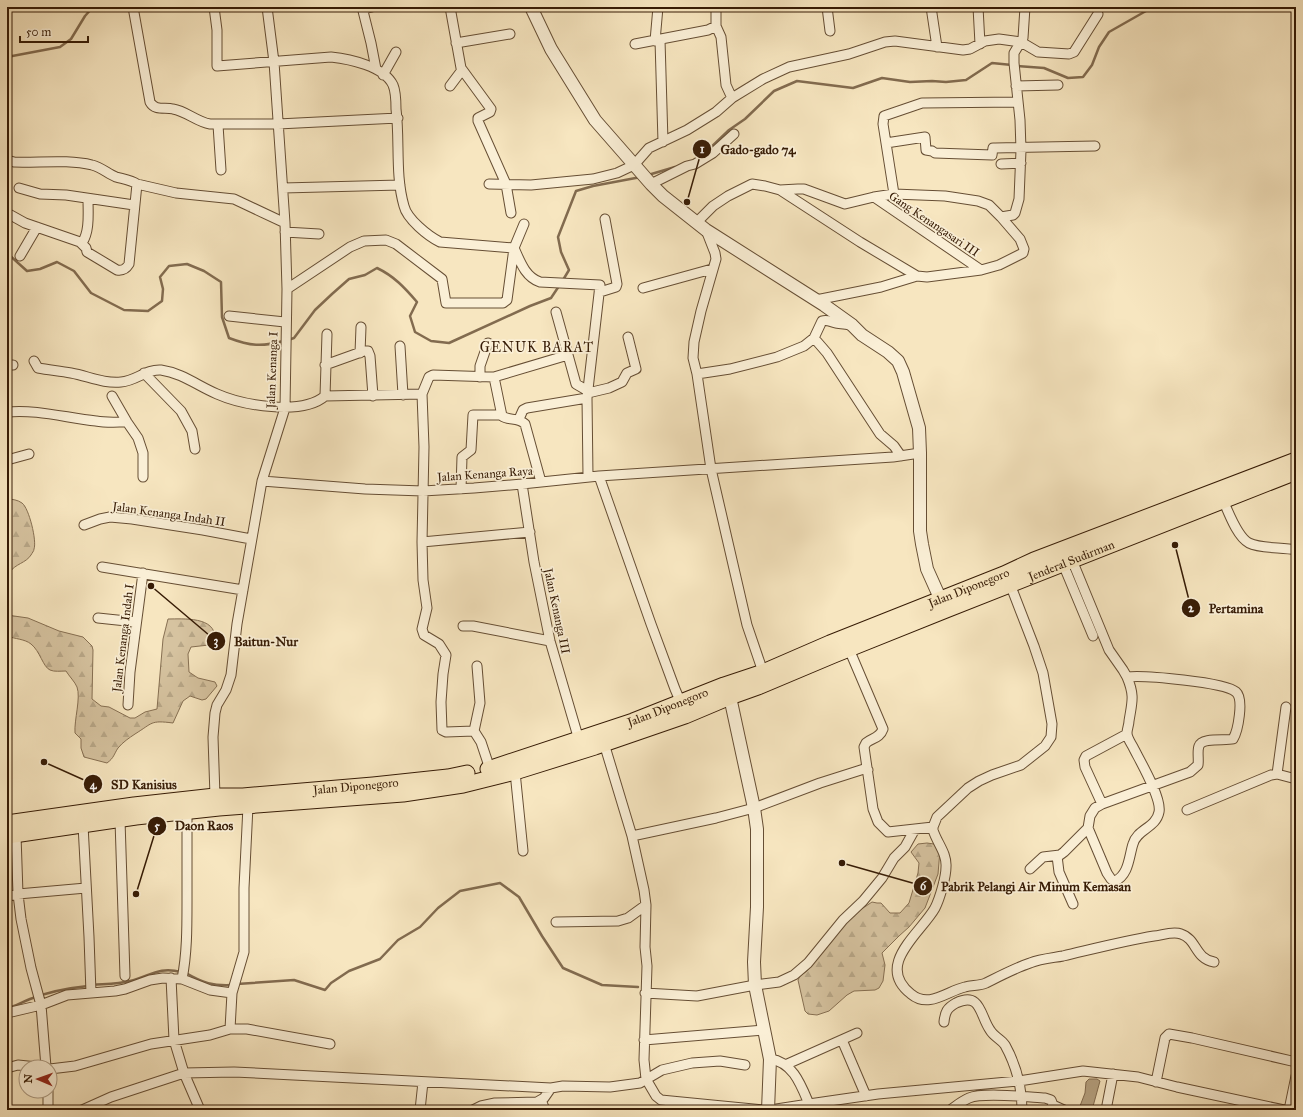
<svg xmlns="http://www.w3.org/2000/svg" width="1303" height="1117" font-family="'IM FELL Great Primer',serif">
	<defs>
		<pattern id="forest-firs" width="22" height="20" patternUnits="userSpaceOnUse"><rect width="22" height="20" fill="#d6c3a0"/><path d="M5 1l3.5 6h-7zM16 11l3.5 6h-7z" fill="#b8a788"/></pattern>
	</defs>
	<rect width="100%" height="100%" fill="#f7e6c0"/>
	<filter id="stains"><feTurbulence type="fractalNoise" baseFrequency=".005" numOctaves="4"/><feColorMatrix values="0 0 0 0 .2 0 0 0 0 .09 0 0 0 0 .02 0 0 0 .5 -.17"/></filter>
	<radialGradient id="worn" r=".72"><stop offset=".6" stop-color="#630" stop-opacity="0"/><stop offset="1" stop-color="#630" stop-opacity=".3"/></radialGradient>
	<path fill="url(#forest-firs)" stroke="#866f52" d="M7,499c5,0 11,1 15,4 7,5 15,38 12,46 0,2 -2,4 -3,6 -5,8 -16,9 -21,17 -1,2 -2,6 -3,9z
		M7,615l21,3 31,13 24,6 9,9 1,4 -1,49 9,7 8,1 21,11h5l10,-6 12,-3 6,-70 5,-20c15,0 48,-3 47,20l-6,6 -18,2 -3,7 1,18 9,6 17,4 2,4 -11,13 -4,1 -12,-4 -7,5 -10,22c-23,-3 -20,0 -38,11 -6,4 -12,8 -17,14 -4,6 -4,10 -11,15l-23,-6 -3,-9v-9l-6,-6c-1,-13 6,-35 2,-46 -2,-5 -8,-11 -11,-16 -5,0 -12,1 -16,-1 -7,-3 -10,-19 -19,-26 -6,-5 -16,-5 -24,-8z
		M927,843l7,1 6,6 -2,24 -13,34 -16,19 -10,9 -17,17 3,12 -2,16 -4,7 -4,2 -21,1 -7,4 -18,16 -12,4 -9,-1 -3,-3 -7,-31 2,-4 7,-5 25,-30 8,-12 20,-19 12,-8 5,1h4l9,10h10l9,-10 9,-30 1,-10 -8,-11 7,-8z"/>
	<path fill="#b5a180" stroke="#826b4f" d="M1089,1079h8l3,2 -8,29h-8l-4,-4 5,-13 1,-11z"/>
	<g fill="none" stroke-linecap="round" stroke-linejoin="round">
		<path stroke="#826b4f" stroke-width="2.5" d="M7,57l53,-10 11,-8 14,-23 8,-9
			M1017,66l27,2 24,10 15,-1 9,-12 7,-18 10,-15 44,-25
			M705,153l24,-23 16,-11 29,-28 23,-10 56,7 29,-10 28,4 22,-1 14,1 20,-2 26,-17 20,2
			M648,175l27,-8
			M7,253l20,18 13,-2 17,-7 17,9 17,22 33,17 24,1 14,-10 1,-12 -3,-12 9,-11 18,-2 17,7 17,11 1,35 7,21c21,8 33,9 54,3
			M563,280l6,-10 -8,-18 -3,-15 18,-46 17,-5 48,-9
			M288,340l6,-2 21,-28 17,-16 17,-15 16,-4 12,-7c17,8 28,20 40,34l-7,14 5,16 16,9 18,2 81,-37 21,-8 8,-12
			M186,973c17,10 27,13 46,12
			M237,984l57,-4 31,10 6,-7 18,-12 31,-12 18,-19 22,-13 18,-19 22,-17 40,-8 19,14 23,39 21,32 39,17 36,2
			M93,985c12,-1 25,-1 37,-4 20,-5 29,-15 51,-9
			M7,1008c8,-1 15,-6 23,-9 18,-7 38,-11 58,-13"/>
		<defs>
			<path id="minor" d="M133,7l17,95c5,9 15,5 23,7 13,2 24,13 37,15h68l120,-6
				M214,7l3,23v36l114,-9c18,2 53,9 62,28 3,7 3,16 3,24 4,32 -1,66 8,97 3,13 24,30 36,36l74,6c6,13 11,29 26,34l60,3 -13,113 1,78
				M362,7l9,36 5,26
				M450,7l11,61 30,41 -1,3 -12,6v3l28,63 5,29
				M716,7v19l5,11 5,48 6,13
				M827,7l3,24
				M931,7l6,40
				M978,7l2,37
				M363,9l9,-2
				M660,40l3,102
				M655,41l3,-34
				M456,43l54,-9
				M635,44l73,-14 8,-4
				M383,75l13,-23
				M450,86l12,-16
				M1016,86l42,-1
				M218,125l3,45
				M886,143l39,-6 1,13 6,1 3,2 57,2 1,-7h2l100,-2
				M7,160l7,2c24,1 54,-3 78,3 9,2 16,9 24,12 7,2 15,3 21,7l39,9 58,6 51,24
				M1001,164l20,-1
				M489,184l42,1 62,-6 24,-6 17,-8 15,-17 38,-18 29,-18 16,-14 31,-19 26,-12 60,-13 36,-12 10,-1 68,9 7,-1 15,-8 14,-2 22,3 17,10 31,2 5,-2 24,-38
				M651,184l36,-18 8,-2 18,-11 21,-19
				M19,188l21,6 26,1 68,10
				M283,188l117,-3
				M780,190l18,-1h6l41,15 29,-7 20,-3 51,2 33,5 11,4 12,12 19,22 4,10 -1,4 -24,12 -18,5 -54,7 -10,-1 -36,11 -65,13
				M894,194l-11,-70 1,-8 38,-13 96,-1
				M874,197l107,73
				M7,213l18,10 55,19 6,6 1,4 30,18c6,1 9,-1 12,-6l8,-80
				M1001,217l12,-2 2,-2 4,-14 2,-49 -1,-30 -6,-57v-10l9,-15 2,-31
				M696,223l17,-17 15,-10 24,-12 13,2 15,4 80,52 57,34
				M706,230l9,23 1,6 -15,52 -7,31 -1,16 4,16 14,95 36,156 16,47
				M285,232l34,2
				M82,243c8,-12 6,-30 6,-44
				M20,256l17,-29
				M643,288l69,-19
				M287,289l63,-42 14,-6 22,-1 10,4 46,35 4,24h57l4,-3 7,-52 10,-24
				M600,292l16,-5 1,-3 -12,-65
				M229,316l56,6
				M814,338l13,15 53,81 14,12 7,10
				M400,346l3,49
				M360,353l1,-26
				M568,355l8,29 12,7
				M34,361l4,7c11,2 22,3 33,5 17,3 33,11 50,9 15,-1 25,-13 40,-12 21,3 37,16 56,24 25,11 85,22 108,2l2,-62
				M7,365h6
				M325,365l39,-14h4l2,5 3,40
				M144,373l37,38 11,20 3,18
				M697,374l33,-5 47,-12 27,-11 10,-8 8,-17c6,-2 8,1 14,2 5,1 10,1 15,2
				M480,377v-11l8,-23
				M494,377l74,-22 -12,-43
				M588,393l21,-5 13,-6 5,-9 9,-4 -8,-32
				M422,394l7,-17 4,-2 61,2 8,39c7,5 16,1 23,8l16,58
				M112,396l15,26 11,16 5,15v24
				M325,396l97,-2 2,53 -2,95 1,38 4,28 -5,21 2,6 15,9 7,11 -3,19 -2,28 1,28 4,2 28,-1 7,11 9,27
				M7,412c29,-3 60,6 89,9 10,2 21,1 31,1
				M519,419l4,-9 4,-2 60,-10
				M7,460l22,-6
				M599,476l52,148 24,65 6,14
				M262,481l103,8 58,2 51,-3 48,-4 77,-8 294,-19 27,-4
				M522,484l12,78 16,79 29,99
				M461,489l1,-32 9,-7 2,-35h29
				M1223,500c5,11 14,37 26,43 12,6 33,4 47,7
				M84,525l16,-6 10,-2 22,2 71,11 48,9
				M422,542l108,-10
				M1063,564l30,72
				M102,567l141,23
				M1010,584l24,62 9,27 9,51 -1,13 -6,9 -24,19 -29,10 -13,6 -11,7 -31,29 -4,10v3c4,13 14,23 13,37 0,10 -6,31 -11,41 -14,25 -61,57 -24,86 18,15 36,-3 54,-7 7,-2 14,-1 21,-4 14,-7 29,-15 44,-20 10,-4 22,-5 33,-7 30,-7 60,-15 91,-20 9,-1 19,-5 27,-2 16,5 14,25 33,28
				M98,618l38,4
				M463,626h10l77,15
				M849,649l34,80c-3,9 -11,9 -17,14l-2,4 9,62 5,13 10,10 45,-5
				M128,705l2,-33 13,-99
				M474,731l6,-28 -3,-37
				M603,740l29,96 12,54 2,15 -1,42 2,19 -3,94 2,19 10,17 5,4 104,10
				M515,772l8,79
				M1277,774l9,-67
				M215,796l-2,-59 2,-24 2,-8 9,-15 5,-15 6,-51 25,-143 23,-73 2,-119 -2,-66 -11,-161 -7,-55
				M1102,804l-17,-37 -1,-7 2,-4 41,-22
				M1187,810l84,-35 6,-1 19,5
				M120,820l5,156
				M83,825l6,112 2,56
				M1088,828l19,45 4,6 4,2c14,-6 14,-25 18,-37 4,-15 23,-16 26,-32 3,-14 -19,-51 -26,-65 -2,-4 -6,-9 -6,-14 0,-4 2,-8 2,-12 3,-19 6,-25 -2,-44
				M16,835l2,59 3,25 10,49 10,37 5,62
				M632,836l84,-18 38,-10 66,-25 44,-14 4,1
				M1057,856l2,16 14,32
				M1030,869l13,-12 17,-2 4,-3 24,-24 2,-12 5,-8 7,-4 88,-32 8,-7c1,-6 -1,-14 1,-19 3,-9 26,-5 34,-7 5,-8 11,-40 3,-47 -11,-10 -93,-17 -109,-15l-4,-7 -14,-20 -37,-90
				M7,896l11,-2 68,-6
				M556,922l62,-1 10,-3 18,-13
				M171,978l3,62 10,33 16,37
				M182,979c5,-25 5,-51 5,-77 0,-30 0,-60 0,-90
				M645,993l52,3 58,-11 24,-3 15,-7 14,-12 35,-43 20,-19 19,-23 12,-20 11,-11 10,-18
				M7,1013l34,-8 26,-10 48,-4 10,-2 25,-9 13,-2 19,1 28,11 22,3 12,-41v-64l4,-82
				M944,1022c1,-10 3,-14 12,-19 25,-12 24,13 34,27 4,7 11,9 15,15 11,20 17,42 17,65
				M230,1029l2,-36
				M644,1040l120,-10
				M842,1040l24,56
				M770,1059c23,3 31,26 39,45l69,-10 141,-13 64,-10 55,6 39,10 107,23
				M785,1065l72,-32
				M7,1068l11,-3 19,2
				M50,1069l25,-3 76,-22 59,-9 20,-6h17l83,15
				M1156,1082l9,-44 4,-4 23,4 104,24
				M48,1091v19
				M541,1100l4,10
				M82,1110l29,-13 73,-24 50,-1 317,16 12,-2 47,1 30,-4 22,-13 30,-7 28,-2 25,4
				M420,1110l3,-28
				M473,1110l8,-4 14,-3 42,-1 7,-4 7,-10
				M770,1110l39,-6 1,5
				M950,1110c6,-4 12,-9 19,-12 14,-6 59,-1 76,0l6,2 2,5 11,5
				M1106,1110l7,-36
				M1289,1110l7,-34"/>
			<path id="tertiary" d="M531,7l20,42 44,71 56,64 12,12 43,34 118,75 28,20 10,10 26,17 10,9 5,11 16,56 1,25v78l2,13 5,25 17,38
				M730,697l24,111 3,21v78l-3,55 1,23 15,74 -2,51"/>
			<g id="trunk">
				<path id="s1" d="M488,769l145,-48 91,-36 39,-13 67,-29 174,-69 30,-14 262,-100"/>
				<path id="s2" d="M7,823l127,-18 81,-9h28l130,-11 75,-8 19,-4"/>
				<path id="s3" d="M7,836l129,-19 83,-9 184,-14 60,-9 52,-13 80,-25 90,-31 45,-19 28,-10 76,-32 112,-45 350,-138"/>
			</g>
		</defs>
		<use href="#minor" stroke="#664e34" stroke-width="11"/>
		<use href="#tertiary" stroke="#664e34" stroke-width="14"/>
		<use href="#trunk" stroke="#361b05" stroke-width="17"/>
		<use href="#minor" stroke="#faefd6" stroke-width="9"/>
		<use href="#tertiary" stroke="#faefd6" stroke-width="12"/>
		<use href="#trunk" stroke="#f7e6c0" stroke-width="15"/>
	</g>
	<g text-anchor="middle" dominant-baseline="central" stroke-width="3.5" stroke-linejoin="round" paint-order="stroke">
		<g font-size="12" fill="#361b05" stroke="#faefd6">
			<text transform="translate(934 224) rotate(34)">Gang Kenangasari III</text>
			<text transform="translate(272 370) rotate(-88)">Jalan Kenanga I</text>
			<text transform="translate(485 474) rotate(-4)">Jalan Kenanga Raya</text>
			<text transform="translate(169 514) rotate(8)">Jalan Kenanga Indah II</text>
			<text stroke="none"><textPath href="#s3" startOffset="1108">Jenderal Sudirman</textPath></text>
			<text stroke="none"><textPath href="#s1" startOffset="514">Jalan Diponegoro</textPath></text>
			<text transform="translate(557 611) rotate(78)">Jalan Kenanga III</text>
			<text transform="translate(123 638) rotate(-83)">Jalan Kenanga Indah I</text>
			<text stroke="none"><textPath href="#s1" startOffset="190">Jalan Diponegoro</textPath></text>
			<text stroke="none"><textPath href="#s2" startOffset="351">Jalan Diponegoro</textPath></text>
		</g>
		<g font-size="14" letter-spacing="1" fill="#361b05" stroke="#faefd6">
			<text x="537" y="347">GENUK BARAT</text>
		</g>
	</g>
	<path fill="none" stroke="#361b05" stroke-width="1.5" d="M687 202L702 149M1175 545L1191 608M151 586L216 641M44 762L93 784M136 894L157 826M842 863L923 886"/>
	<g fill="#361b05" stroke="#faefd6" stroke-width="1.5">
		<circle cx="687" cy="202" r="4"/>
		<circle cx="1175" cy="545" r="4"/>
		<circle cx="151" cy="586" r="4"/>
		<circle cx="44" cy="762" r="4"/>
		<circle cx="136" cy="894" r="4"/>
		<circle cx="842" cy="863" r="4"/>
		<circle cx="702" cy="149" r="10"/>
		<circle cx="1191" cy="608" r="10"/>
		<circle cx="216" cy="641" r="10"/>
		<circle cx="93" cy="784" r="10"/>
		<circle cx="157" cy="826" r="10"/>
		<circle cx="923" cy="886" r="10"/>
	</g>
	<g font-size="12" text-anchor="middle" font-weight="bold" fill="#fff">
		<text x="702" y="153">1</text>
		<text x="1191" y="612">2</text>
		<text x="216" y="645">3</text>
		<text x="93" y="789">4</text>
		<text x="157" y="830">5</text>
		<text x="923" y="890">6</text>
	</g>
	<g font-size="13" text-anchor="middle" font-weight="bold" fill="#361b05" stroke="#faefd6" stroke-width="3.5" stroke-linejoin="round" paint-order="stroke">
		<text x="758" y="154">Gado-gado 74</text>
		<text x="1236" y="613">Pertamina</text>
		<text x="266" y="646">Baitun-Nur</text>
		<text x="144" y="789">SD Kanisius</text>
		<text x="204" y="830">Daon Raos</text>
		<text x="1036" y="891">Pabrik Pelangi Air Minum Kemasan</text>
	</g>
	<rect width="1303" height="1117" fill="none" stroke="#f7e6c0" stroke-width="24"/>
	<rect x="8" y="8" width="1287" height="1101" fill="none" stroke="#361b05" stroke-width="2"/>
	<rect x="12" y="12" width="1279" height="1093" fill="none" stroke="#361b05"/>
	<g transform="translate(38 1079) rotate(272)"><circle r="19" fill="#faefd6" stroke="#ac9a82"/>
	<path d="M0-3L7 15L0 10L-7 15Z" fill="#8f2418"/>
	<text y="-6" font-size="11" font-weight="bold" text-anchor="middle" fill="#361b05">N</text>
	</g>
	<path d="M20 36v6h68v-6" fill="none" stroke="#361b05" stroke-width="2"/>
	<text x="26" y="36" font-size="12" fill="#361b05" stroke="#faefd6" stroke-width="3" paint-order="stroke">50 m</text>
	<rect width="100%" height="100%" filter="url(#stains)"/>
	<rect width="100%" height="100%" fill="url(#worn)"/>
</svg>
